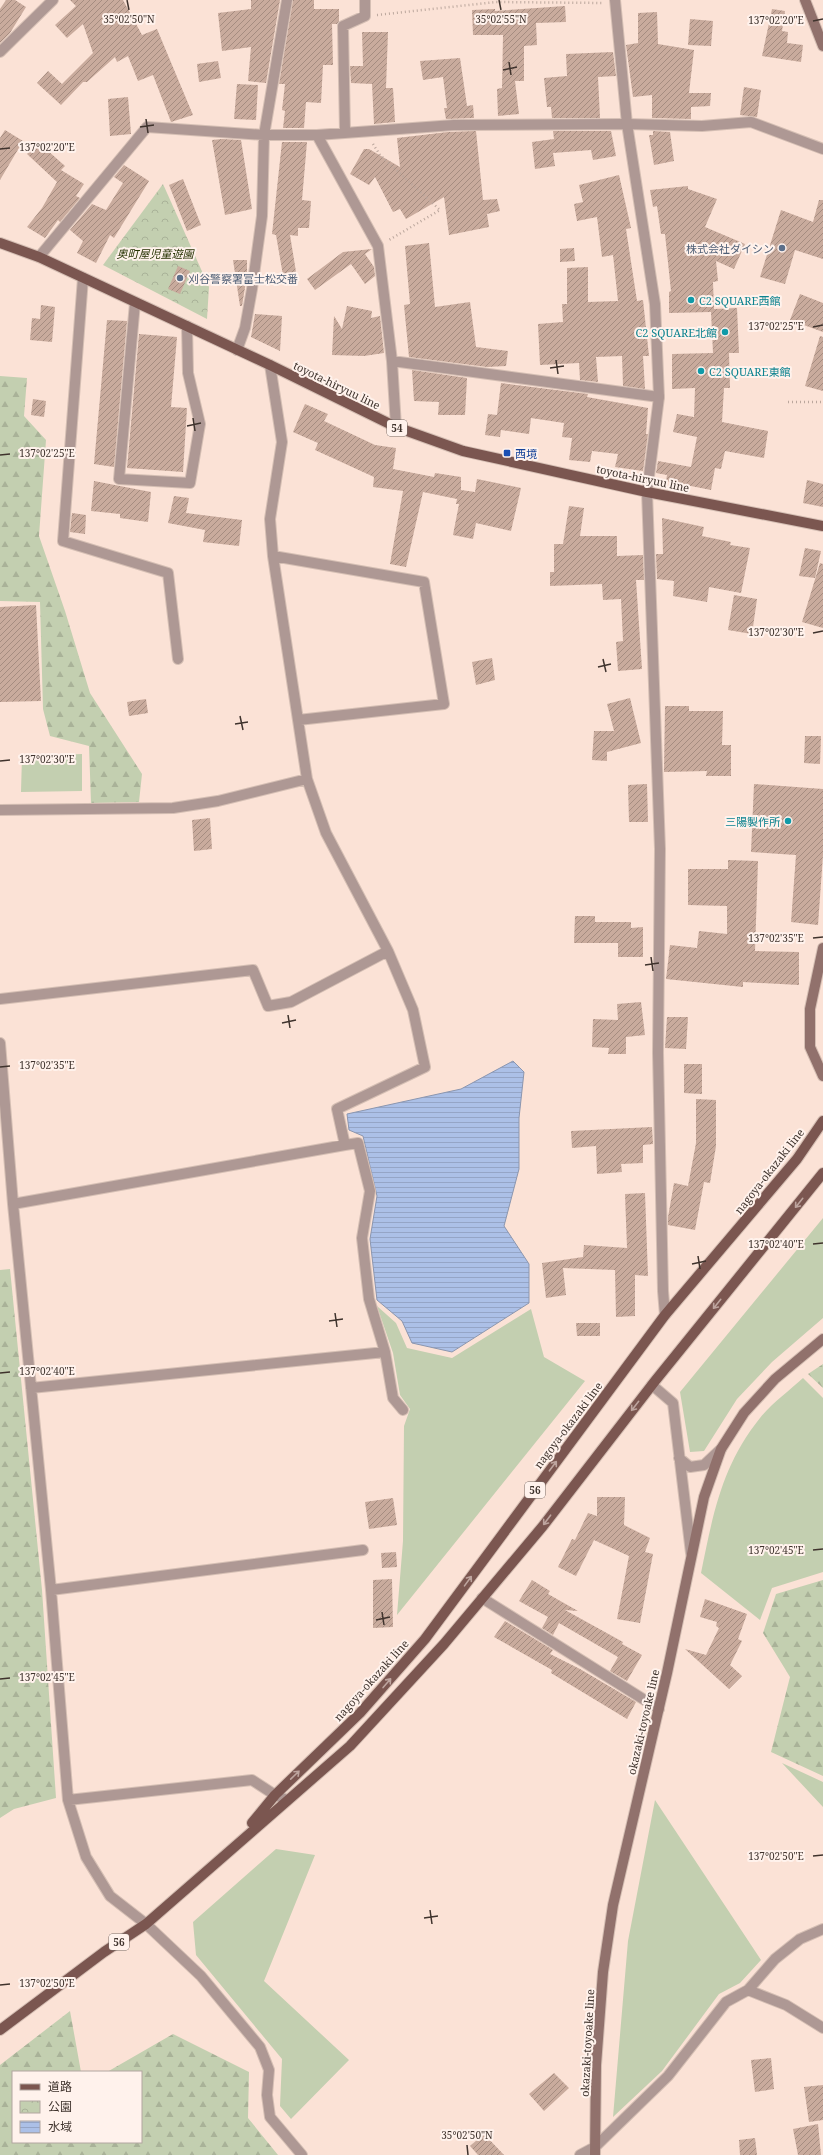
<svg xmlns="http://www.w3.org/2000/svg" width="823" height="2155" font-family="'Noto Serif','Noto Sans JP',serif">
	<defs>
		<pattern id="forest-firs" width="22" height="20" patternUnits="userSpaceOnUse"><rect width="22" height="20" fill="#c3cfb0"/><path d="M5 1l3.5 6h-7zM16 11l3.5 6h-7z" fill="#a9b298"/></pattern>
		<pattern id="park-crowns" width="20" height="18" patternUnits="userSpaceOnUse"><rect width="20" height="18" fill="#c3cfb0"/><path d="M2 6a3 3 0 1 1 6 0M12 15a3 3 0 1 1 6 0" fill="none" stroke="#a9b298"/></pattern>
		<pattern id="water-rules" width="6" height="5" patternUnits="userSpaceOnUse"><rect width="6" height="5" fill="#acc0e7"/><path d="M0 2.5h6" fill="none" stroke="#95a5c6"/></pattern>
		<pattern id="building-hatch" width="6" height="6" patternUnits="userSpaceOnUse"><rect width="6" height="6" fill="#c9ab9d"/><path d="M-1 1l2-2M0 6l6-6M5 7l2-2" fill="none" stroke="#a58c80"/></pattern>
	</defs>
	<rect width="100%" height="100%" fill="#fbe2d6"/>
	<path fill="#c3cfb0" d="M82,754v37l-61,1 1,-36z
		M823,1218v100l-51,44 -35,37 -33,52 -14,1 -10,-60z
		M377,1306l19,17 11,25 45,10 79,-49 13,48 41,24 -188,234 6,-74 1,-115 6,-17 -10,-14 -7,-42z
		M803,1378l20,20v174l-51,16 -12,32 -59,-47c12,-59 21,-108 59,-155 12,-15 29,-27 43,-40z
		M782,1763l41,19v25z
		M655,1800l106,160 -21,23 -21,11 -57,77 -49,46 15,-176z
		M276,1849l39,6 -51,126 85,79 -58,59 -11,-13 2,-47 -86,-104 -3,-33z"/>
	<path fill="url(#forest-firs)" d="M0,376l27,2 -3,38 22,24 -7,96 26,75 25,82 52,81 -3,28 -48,1 -2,-57 -39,-10 -7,-27 -3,-107 -40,-1z
		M10,1269l32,321 14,208 -42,11 -14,9v-548z
		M823,1364v24l-15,-14z
		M823,1580v196l-52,-24 19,-75 -27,-44 13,-39z
		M70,2011l11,61h-68v70h128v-70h-34l66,-38 76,38 -1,46 30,37h-278v-90z"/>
	<path fill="url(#park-crowns)" d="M163,184l46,103 -2,32 -104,-54z"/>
	<path fill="url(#water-rules)" stroke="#8b96af" d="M513,1061l11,11 -5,46v51l-15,57 25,38v39l-77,49 -40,-9 -10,-22 -25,-21 -7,-61 7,-43 -14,-60 -14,-6 -2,-16 114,-25z"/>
	<path fill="url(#building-hatch)" d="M6,0h9l11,7 -16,26 -10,10v-34z
		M70,0h53l19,35 15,-6 36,86 -22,7 -18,-47 -15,6 -10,-25 -11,6 -2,-5 -28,25h-4l-22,23 -24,-22 11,-12 14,13 31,-31 -10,-29 -16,14 -12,-13 21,-19z
		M251,0h29l-14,83 -18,-2 3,-34 -29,4 -4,-38 33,-4z
		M293,0h21v9h25v12l-2,3h-5l1,41h-10l-2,38 -15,-1 -2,26h-21l2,-17 -3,-1 3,-26h-6z
		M565,6l1,16 -30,1 1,22 -13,1v35h-9l4,33 -21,2 -1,-27 5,-1 1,-53h-30l-1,-25 23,-1v2z
		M772,9l13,2 -3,20 6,1 -1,11 16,2 -2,17 -39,-6z
		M657,12l1,32 36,6 -5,43h22l-1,13 -19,1v12l-39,-1v-23l-19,2 -7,-52 12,-2v-30z
		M690,19l23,2 -2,25 -23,-1z
		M362,32h26l-2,56h7l2,34 -21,2 -2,-40 -21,-1 -1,-17h13z
		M613,52l3,24 -18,1 2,41h-48l-1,-11h-4l-3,-29 23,-2 -1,-22z
		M460,58l7,48 6,-1 1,13 -28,1 -2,-11h3l-4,-31 -20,3 -3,-19z
		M218,61l3,17 -22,4 -2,-18z
		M237,84l21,1 -2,35 -22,-1z
		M744,87l17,3 -4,27 -17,-2z
		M128,97l3,37 -21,2 -2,-37z
		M5,130l18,11 -23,39v-42z
		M476,131l7,69 14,-1 3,12 -13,3 2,13 -40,8 -5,-38 -38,22 -6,-10 -7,3 -18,-35 -6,8 -19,-11 14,-25h5l31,18 -3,-29 51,-6z
		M553,131h58l5,25 -23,4 -2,-10 -38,3 2,13 -20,3 -3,-27 22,-3z
		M653,131l17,1 4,29 -20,4 -5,-30h4z
		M222,139l19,1 11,69 -27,6 -13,-75z
		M38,142l27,24 -4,4 23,14 -8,12 4,2 -20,24 -2,-2 -13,18 -18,-11 15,-19 15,-26 -30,-28z
		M282,142h25l-5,58 9,1 -2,27h-11v8l-8,-1 7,43 -13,3 -8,-46 -4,-1z
		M124,165l25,16 -35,57 -4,-3 -14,28 -19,-10 6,-12 -13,-11 22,-26 14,6 17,-27 -9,-6z
		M619,175l12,53 -5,1 11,72 6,-1 6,56h-6l2,33 -22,-3 -1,-30 -26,1 2,25 -18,-2 -1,-17 -39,2 -2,-41 25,-2 -1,-18h5v-36l21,-1v35l30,-1 -5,-46 -11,2 -5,-40 -20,4 -3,-17 9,-2 -4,-17z
		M183,179l18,46 -14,6 -18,-46z
		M688,186v3l29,10 -12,28 40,17 -11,25 -18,-8 2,20 -5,1 1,27 23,-1 2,45h-10l1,35h-6l-2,34 46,9 -4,27 -39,-7 -4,18 -6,-1 -4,22 -45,-9 1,-6 -11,-2 2,-12 33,6 6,-30 -24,-5 4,-18 17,3 1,-29 -23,1v-35l41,-1 -2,-41 -42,1v-21l2,-1 -6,-57h-4l-4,-28 -4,1 -3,-17z
		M819,200h4v59l-28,-9 -10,34 -25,-7 21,-67 32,12z
		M429,243l6,64 35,-5 6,45 32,4 -2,15 -19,1 -78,-10 -5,-52 6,-1 -5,-58z
		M574,248l1,13 -15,1v-13z
		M372,249l-7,5 9,13 1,9 -10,8 -14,-20 -36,26 -8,-11 36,-27z
		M233,260h14v15l-5,31h-2z
		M178,266l12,5 -10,23 -12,-5z
		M800,294l23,9v29l-33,-12z
		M41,305l14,2 -3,35 -22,-2 2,-22 8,1z
		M347,306l25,5 -1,7 9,-2 4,37 -20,3 -32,-1 2,-39 8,13z
		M255,314l27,2 -2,35 -29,-14z
		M107,320l20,1 -13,146 -20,-3z
		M139,334l38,3 -6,70 16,1 -4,64 -56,-4z
		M820,336l3,1v54l-18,-5z
		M412,370l55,8 -2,37h-27l1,-13 -25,-1z
		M501,383l87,11 -1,3 61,11 -2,26h2l-5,37 -28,-4 3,-13 -26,-3 -2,11 -21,-2 3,-22 -10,-1 2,-14 -33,-5 -2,16 -28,-4 -1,7 -15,-2 3,-21 9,1z
		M33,399l13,2 -2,16 -13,-2z
		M305,404l23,10 -4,7 51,24 21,3 -3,21 41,8 1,-4 26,4v13l14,2 2,-13 44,9 -10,43 -35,-8 -3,16 -20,-4 6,-31h-3l1,-5 -34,-7 -17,75 -16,-3 13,-73 -30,-4 1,-10 -59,-27 3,-7 -25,-11z
		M807,480l16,4v23l-20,-4z
		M94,481l57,11 -3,30 -28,-4v-4l-29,-3z
		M174,496l15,2 -3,15 56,7 -3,26 -36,-4 2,-12 -37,-7z
		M569,506l15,2 -4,28h37v20l26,-1 1,25h-8l6,89 -24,2 -2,-29 7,-1 -2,-42 -18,1 -1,-16 -52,2v-14h4v-28h9z
		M72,513l14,2 -1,19 -15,-2z
		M662,518l42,9 -2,9 29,6 -1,3 20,3 -9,45 -32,-6 -2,15 -34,-6 1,-15 -17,-2 -1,-25h7z
		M805,548l16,3 -6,27 -16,-2z
		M820,563l3,1v64l-21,-6z
		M734,595l23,4 -5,35 -24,-4z
		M36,605l5,96 -41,1v-95z
		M492,658l3,22 -19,5 -4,-23z
		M630,698l11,45 -34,9v9l-15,-1 2,-29h20l-7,-27z
		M146,699l2,14 -19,3 -2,-14z
		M665,706h24v5h34l-1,34h9v31h-25l1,-5 -43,1z
		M805,736h16l-1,28 -16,-1z
		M647,784l1,38h-19l-1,-37z
		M754,784l69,5v66l-5,70 -27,-3 5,-67 -45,-3z
		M210,818l2,31 -18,2 -2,-31z
		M728,860l30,1 -3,90 44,1v33l-56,-3v5l-77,-8 4,-34 27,3 2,-17 28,3v-28l-39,-1v-36h40z
		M575,916h20v6h36v6l12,-1v30h-25v-14h-44z
		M641,1002l4,33 -19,2v17h-18l1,-6 -17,-1 1,-28 25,1 -1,-16z
		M667,1017h21l-2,32 -21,-1z
		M684,1064h18v30l-18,-1z
		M696,1099l20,1v46l-6,37 -6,-1 -9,48 -27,-5v-8l6,-34 14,3 8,-43z
		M652,1127l1,17 -10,1v18l-22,1 1,8 -25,2 -1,-28 -24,2 -1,-17z
		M645,1193l3,83 -13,-1v41l-19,1 -1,-47 -52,-2 3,27 -20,3 -4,-35 41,-6 1,-12 43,3 -2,-54z
		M576,1323h24v13h-23z
		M597,1497h28l-1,28 26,13 -5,14 8,2 -13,69 -23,-4 12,-63 -35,-16 -18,36 -18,-9 14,-28 3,1 13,-27 9,3z
		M393,1498l4,27 -28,4 -4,-27z
		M396,1552l1,15 -15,1 -1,-15z
		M392,1579l1,48 -20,1v-48z
		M532,1580l18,11 -2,3 30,17 -13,-1 58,32 -1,2 20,11 -15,26 -17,-10 8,-14 -59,-34 -6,12 -11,-7 6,-11 -29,-16z
		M705,1599l42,15 -9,25 4,2 -12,24 12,11 -13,13 -44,-40 21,6 13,-27 -3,-2 1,-4 -17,-5z
		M505,1621l48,29 -3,4 30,15 56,33 -9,17 -76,-46 1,-3 -58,-33z
		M771,2058l3,31 -19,3 -4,-32z
		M554,2073l15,15 -25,23 -15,-17z
		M823,2085v35l-14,2 -5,-35z
		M818,2124l3,31h-23l-5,-26z
		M484,2134l20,21h-26l-8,-9z
		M755,2138l2,17h-17l-1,-15z"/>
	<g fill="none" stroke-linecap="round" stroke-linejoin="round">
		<defs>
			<path id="minor" d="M0,52l53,-52
				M345,132l-2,-106 22,-10v-16
				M317,135l61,111 14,115 4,66
				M39,257l108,-130 117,8h53l137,-10 173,-1 75,2 49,-4 72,27
				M83,278l-20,263 105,32 10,86
				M135,303l-16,176 71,4 10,-59 -12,-51 -1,-47
				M237,350l8,-22 7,-39 10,-73 2,-81 23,-135
				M392,361l267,36
				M270,365l12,77 -12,77 3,37 34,223 19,54 62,118 25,59 12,57 -88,42 8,36 13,-2 12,48 -8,47 7,61 16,53 8,46 10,12
				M647,492l13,357 -2,204 5,238 2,24
				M273,556l151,26 20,122 -146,16
				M0,810l173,-2 45,-7 89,-22
				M0,999l253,-29 15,36 23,-4 97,-51
				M0,1043l13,161 38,386 17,210 18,57 24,39 36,28 55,52 59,71 9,23 -2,25 3,22 32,38
				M13,1204l332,-59
				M652,1385l21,18 18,150
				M31,1388l354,-36
				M679,1458l11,9 14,-2 17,-16
				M51,1590l312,-40
				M482,1598l177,111
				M68,1800l184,-20 23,15 12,5
				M748,1990l38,15 37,23
				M580,2155l15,-8 73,-71 58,-74 22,-12 27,-31 25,-20 23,-10"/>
			<path id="tertiary" d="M615,0l12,124 28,180 4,93 -12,95"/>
			<path id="secondary" d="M805,0l18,46
				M823,948l-13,61v38l13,29
				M595,2155l1,-90 7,-93 10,-67 54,-232 37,-176 17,-48 23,-36 31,-34 48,-40"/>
			<path id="primary" d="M0,243l39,14 231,108 126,62 67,24 184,41 176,34
				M252,1823l23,-28 85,-82 65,-74 240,-324 132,-156 26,-38
				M0,2030l104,-78 42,-28 204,-178 94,-102 99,-118 112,-145 168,-208"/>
		</defs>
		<use href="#minor" stroke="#d5bfb4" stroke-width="12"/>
		<use href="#tertiary" stroke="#d5bfb4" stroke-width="12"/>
		<use href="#secondary" stroke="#d5bfb4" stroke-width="12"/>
		<use href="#primary" stroke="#d5bfb4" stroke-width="12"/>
		<path stroke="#bba79d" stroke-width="2.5" stroke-dasharray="1 3" stroke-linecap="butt" d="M377,15l119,-13 107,1
			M373,144l7,11 60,55 -51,30
			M788,402h35"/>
		<use href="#minor" stroke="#ae9894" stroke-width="10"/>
		<use href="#tertiary" stroke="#ae9894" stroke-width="10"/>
		<use href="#secondary" stroke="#91716c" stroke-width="10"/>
		<use href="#primary" stroke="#7b5650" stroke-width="10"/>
	</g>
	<defs><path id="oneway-shaft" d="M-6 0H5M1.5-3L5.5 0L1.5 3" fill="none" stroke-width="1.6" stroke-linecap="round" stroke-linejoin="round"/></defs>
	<g stroke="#bda49e">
		<use href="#oneway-shaft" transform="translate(799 1203) rotate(129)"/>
		<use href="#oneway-shaft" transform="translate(717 1304) rotate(129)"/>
		<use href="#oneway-shaft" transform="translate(635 1406) rotate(128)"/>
		<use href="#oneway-shaft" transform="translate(553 1466) rotate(-53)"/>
		<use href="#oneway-shaft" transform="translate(547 1520) rotate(127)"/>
		<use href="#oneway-shaft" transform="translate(468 1581) rotate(-54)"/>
		<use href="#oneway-shaft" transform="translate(387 1683) rotate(-49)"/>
		<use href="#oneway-shaft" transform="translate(295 1775) rotate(-44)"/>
	</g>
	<path fill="none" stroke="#3f332d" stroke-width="1.5" d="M127,0l2,10M499,0l2,10M813,21l10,-2M509,62l2,13M503,70l14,-3M146,119l2,14M140,127l14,-2M0,149l10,-1M813,327l10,-2M556,360l2,14M550,368l14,-2M193,418l2,13M187,426l14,-3M0,455l10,-1M813,633l10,-2M603,659l3,13M598,667l13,-3M240,716l3,14M235,724l13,-2M0,761l10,-1M813,938l10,-1M651,957l2,14M645,965l14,-2M288,1015l2,13M282,1023l14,-3M0,1067l10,-1M813,1244l10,-1M698,1256l2,13M692,1264l14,-3M335,1313l2,14M329,1321l14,-2M0,1373l10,-1M813,1550l10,-1M382,1612l2,13M376,1620l14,-3M0,1679l10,-1M813,1856l10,-1M430,1910l2,14M424,1918l14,-2M0,1985l10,-1M467,2145l1,10"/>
	<g fill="#5c6f8a" stroke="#fff2ec" stroke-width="1.5">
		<circle cx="782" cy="248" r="4"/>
		<circle cx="180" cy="278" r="4"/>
	</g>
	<g fill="#0f9aa8" stroke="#fff2ec" stroke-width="1.5">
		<circle cx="691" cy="300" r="4"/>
		<circle cx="725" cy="332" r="4"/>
		<circle cx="701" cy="371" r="4"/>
		<circle cx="788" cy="821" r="4"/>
	</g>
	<rect fill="#1a4fb4" stroke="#fff2ec" stroke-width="1.5" x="503" y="449" width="8" height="8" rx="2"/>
	<g text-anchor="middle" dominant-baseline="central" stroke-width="4" stroke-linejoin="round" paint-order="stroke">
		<g fill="#fff2ec" stroke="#796c66" stroke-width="1">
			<rect x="387" y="420" width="20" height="16" rx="3"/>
			<rect x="525" y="1482" width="20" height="16" rx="3"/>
			<rect x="109" y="1934" width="20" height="16" rx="3"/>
		</g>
		<g font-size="10" font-weight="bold" fill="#3f332d">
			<text x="397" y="428">54</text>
			<text x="535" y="1490">56</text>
			<text x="119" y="1942">56</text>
		</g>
		<g font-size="11" fill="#4e5e75" stroke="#fff2ec" text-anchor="end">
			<text x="774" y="248">株式会社ダイシン</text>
			<text x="188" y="278" text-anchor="start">刈谷警察署富士松交番</text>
		</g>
		<g font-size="11" font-style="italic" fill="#243100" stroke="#fff2ec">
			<text x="155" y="253">奥町屋児童遊園</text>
		</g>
		<g font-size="11" fill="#0d838f" stroke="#fff2ec" text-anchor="start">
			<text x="699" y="300">C2 SQUARE西館</text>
			<text x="717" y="332" text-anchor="end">C2 SQUARE北館</text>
			<text x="709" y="371">C2 SQUARE東館</text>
			<text x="780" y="821" text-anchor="end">三陽製作所</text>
		</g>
		<g font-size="11" fill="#3f332d" stroke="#fff2ec">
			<text transform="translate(337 385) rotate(26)">toyota-hiryuu line</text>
			<text transform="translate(643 478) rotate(12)">toyota-hiryuu line</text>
			<text transform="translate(769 1171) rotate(-52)">nagoya-okazaki line</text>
			<text transform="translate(568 1425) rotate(-53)">nagoya-okazaki line</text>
			<text transform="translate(371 1680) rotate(-48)">nagoya-okazaki line</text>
			<text transform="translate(643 1722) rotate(-77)">okazaki-toyoake line</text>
			<text transform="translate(587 2043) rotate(-87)">okazaki-toyoake line</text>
		</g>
		<g font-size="11" fill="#164399" stroke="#fff2ec" text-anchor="start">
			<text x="515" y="453">西境</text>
		</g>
	</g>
	<g font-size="10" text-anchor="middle" fill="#3f332d" stroke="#fff2ec" stroke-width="4" stroke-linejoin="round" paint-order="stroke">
		<text x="129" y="23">35°02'50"N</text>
		<text x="501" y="23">35°02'55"N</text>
		<text x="776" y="24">137°02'20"E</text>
		<text x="47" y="151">137°02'20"E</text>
		<text x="776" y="330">137°02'25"E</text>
		<text x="47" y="457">137°02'25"E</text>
		<text x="776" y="636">137°02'30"E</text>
		<text x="47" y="763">137°02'30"E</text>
		<text x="776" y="942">137°02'35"E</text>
		<text x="47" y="1069">137°02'35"E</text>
		<text x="776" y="1248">137°02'40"E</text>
		<text x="47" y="1375">137°02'40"E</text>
		<text x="776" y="1554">137°02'45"E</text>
		<text x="47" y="1681">137°02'45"E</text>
		<text x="776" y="1860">137°02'50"E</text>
		<text x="47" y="1987">137°02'50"E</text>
		<text x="467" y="2139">35°02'50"N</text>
	</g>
	<rect x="12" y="2071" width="130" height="72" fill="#fff2ec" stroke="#b2a6a0"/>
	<rect x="20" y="2084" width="20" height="6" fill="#7b5650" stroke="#b2a6a0"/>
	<text x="48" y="2091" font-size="12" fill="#3f332d">道路</text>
	<rect x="20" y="2101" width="20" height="12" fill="url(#park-crowns)" stroke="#b2a6a0"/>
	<text x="48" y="2111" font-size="12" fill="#3f332d">公園</text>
	<rect x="20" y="2121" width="20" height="12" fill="url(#water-rules)" stroke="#b2a6a0"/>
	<text x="48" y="2131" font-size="12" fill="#3f332d">水域</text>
</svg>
